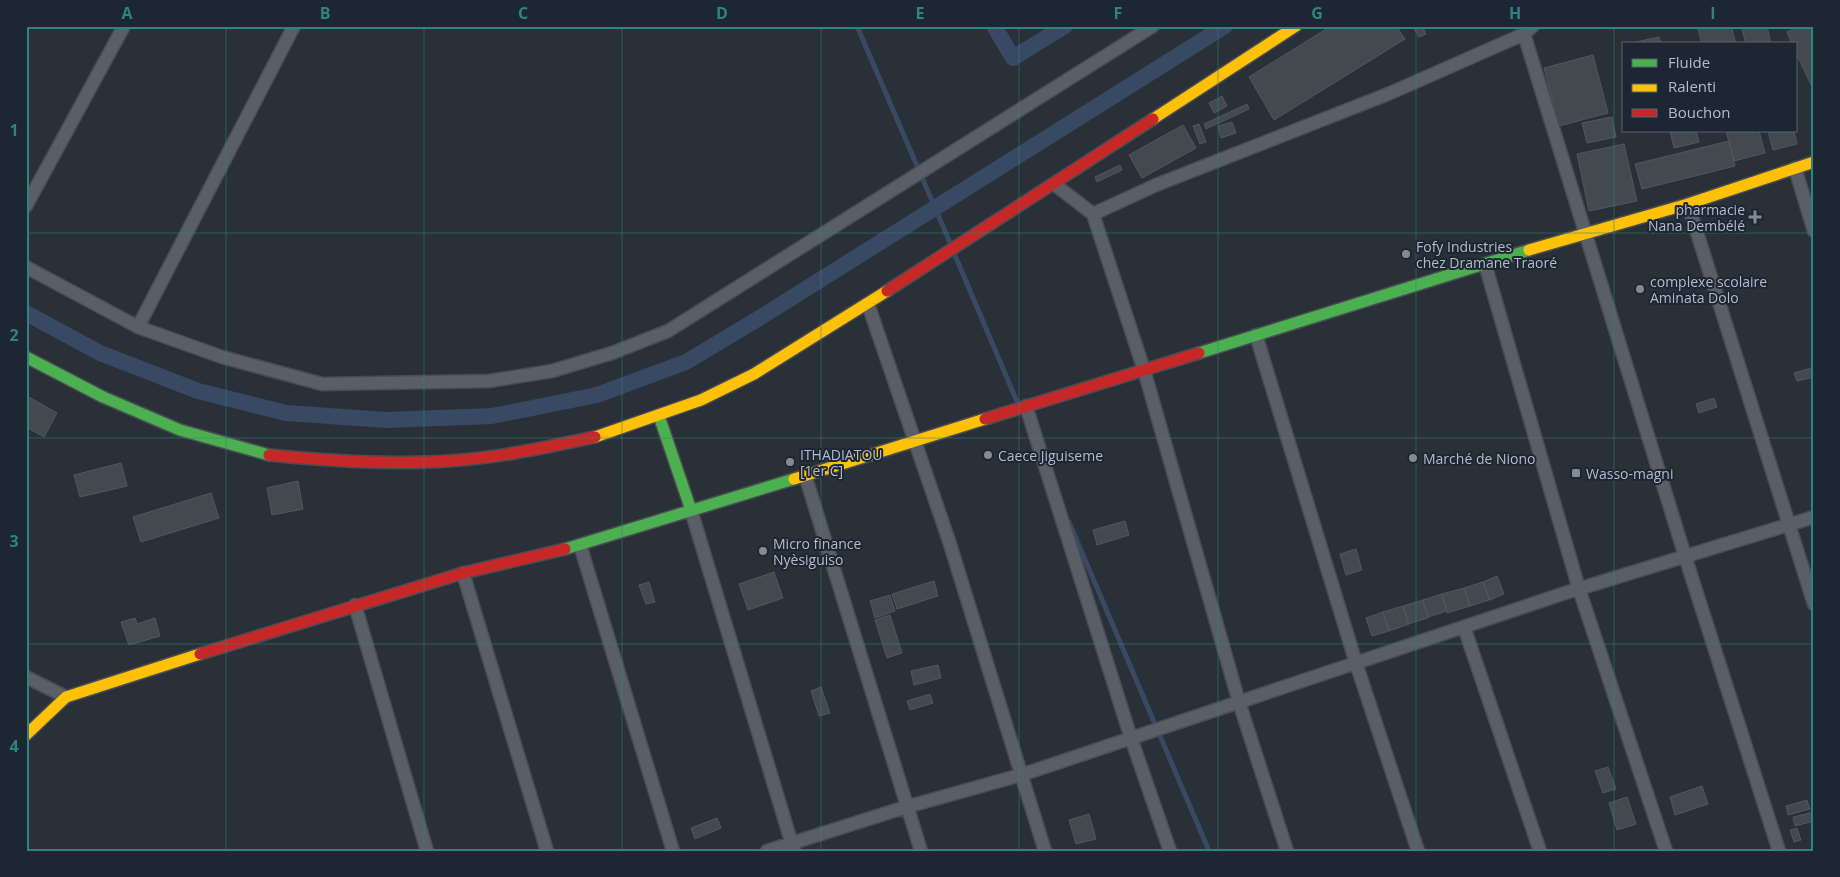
<svg xmlns="http://www.w3.org/2000/svg" width="1840" height="877" font-family="'Open Sans',sans-serif">
	<rect width="100%" height="100%" fill="#2a3038"/>
	<g fill="none" stroke-linecap="round" stroke-linejoin="round">
		<path stroke="#384963" stroke-width="5" d="M857,26l94,219
			M954,253l64,151
			M1069,522l140,329"/>
		<path stroke="#384963" stroke-width="16" d="M994,26l19,32 52,-32
			M26,313l74,40 98,38 88,22 101,7 105,-4 105,-21 89,-33 75,-45 464,-291"/>
	</g>
	<path fill="#444950" stroke="#52575f" d="M1331,26h65l9,13 -131,81 -25,-43z
		M1422,26l4,8 -7,3 -5,-9z
		M1697,26h34l5,18h-34z
		M1741,26h26l4,18h-25z
		M1800,26h11l3,5v60l-18,-38v-9h-4l-5,-12z
		M1659,37l2,7h-34z
		M1593,55l15,58 -49,13 -15,-58z
		M1222,96l5,10 -13,7 -5,-10z
		M1247,104l2,5 -43,20 -2,-5z
		M1612,117l4,20 -29,6 -5,-20z
		M1232,122l4,11 -15,5 -3,-12z
		M1199,124l7,18 -6,2 -7,-18z
		M1183,125l13,23 -54,30 -13,-23z
		M1670,131h26l3,11 -25,6z
		M1726,131h33l6,22 -31,8z
		M1768,131h26l3,13 -24,6z
		M1729,141l6,25 -93,23 -7,-25z
		M1624,144l13,57 -48,10 -12,-57z
		M1120,165l2,5 -25,12 -2,-5z
		M1814,367v10l-17,4 -3,-8z
		M27,396l30,17 -13,24 -18,-10z
		M1714,398l3,9 -18,6 -3,-9z
		M121,463l6,23 -47,11 -6,-22z
		M298,481l5,28 -31,6 -5,-27z
		M211,493l8,25 -78,24 -8,-25z
		M1125,521l4,14 -32,10 -4,-15z
		M1356,549l6,21 -16,5 -6,-21z
		M774,572l9,26 -35,12 -9,-26z
		M1497,576l7,18 -14,6 -7,-18z
		M934,581l4,15 -41,13 -5,-15z
		M649,582l6,20 -9,2 -7,-19z
		M1483,582l6,18 -19,6 -6,-18z
		M1464,588l6,18 -23,7 -5,-19z
		M1442,594l5,17 -19,6 -5,-17z
		M890,595l5,16 -20,7 -5,-17z
		M1423,600l5,18 -20,6 -5,-18z
		M1403,606l6,18 -20,7 -6,-19z
		M1383,612l6,19 -17,5 -6,-18z
		M890,615l12,38 -15,5 -12,-38z
		M135,618l2,6 18,-6 5,18 -31,9 -8,-23z
		M938,665l3,13 -27,7 -3,-14z
		M821,687l9,26 -11,3 -8,-25z
		M930,694l3,9 -23,7 -3,-9z
		M1608,767l8,22 -13,4 -8,-22z
		M1702,786l6,18 -33,11 -5,-18z
		M1627,797l9,27 -19,6 -8,-27z
		M1807,800l3,9 -22,6 -2,-9z
		M1814,812v9l-19,5 -2,-9z
		M1089,814l7,25 -20,5 -7,-24z
		M717,818l4,10 -26,11 -4,-11z
		M1797,828l4,12 -7,2 -4,-12z"/>
	<g fill="none" stroke-linecap="round" stroke-linejoin="round">
		<defs>
			<path id="street" d="M1524,34l161,522 94,295
				M1795,168l19,63
				M1054,184l39,30 51,156 95,332 48,149
				M1688,204l126,400
				M26,206l98,-180
				M1093,214l63,-29 232,-91 136,-60 9,-8
				M1485,264l94,325 87,262
				M26,267l112,60 84,30 100,27 167,-3 63,-10 60,-18 56,-22 485,-305
				M868,304l81,237 96,310
				M138,327l156,-301
				M1256,335l100,328 62,188
				M1026,406l105,332 39,113
				M805,475l116,376
				M691,510l103,341
				M580,545l93,306
				M463,573l84,278
				M355,605l72,246
				M1464,627l76,224
				M26,677l40,20
				M767,851l139,-44 115,-32 544,-182 249,-76"/>
			<path id="fast" d="M1199,353l330,-103
				M26,357l77,40 77,33 89,25
				M659,416l32,94
				M565,549l229,-70"/>
			<path id="slow" d="M1153,119l143,-93
				M1529,250l159,-46 126,-42
				M595,437l106,-37 53,-26 133,-83
				M794,479l191,-60
				M26,735l40,-38 134,-43"/>
			<path id="jam" d="M887,291l266,-172
				M985,419l214,-66
				M269,455c60,6 119,10 179,6 50,-3 99,-14 147,-24
				M200,654l263,-81 102,-24"/>
		</defs>
		<use href="#street" stroke="#484c53" stroke-width="15"/>
		<use href="#fast" stroke="#484c53" stroke-width="14"/>
		<use href="#slow" stroke="#484c53" stroke-width="14"/>
		<use href="#jam" stroke="#484c53" stroke-width="14"/>
		<use href="#street" stroke="#5a5e66" stroke-width="12"/>
		<use href="#fast" stroke="#4caf50" stroke-width="11"/>
		<use href="#slow" stroke="#ffc107" stroke-width="11"/>
		<use href="#jam" stroke="#c62828" stroke-width="11"/>
	</g>
	<path fill="none" stroke="#308480" stroke-width="1" stroke-opacity="0.55" d="M226,26v825M424,26v825M622,26v825M821,26v825M1019,26v825M1218,26v825M1416,26v825M1614,26v825M26,233h1788M26,438h1788M26,644h1788"/>
	<g fill="#848b96" stroke="#1d2633" stroke-width="2">
		<path d="M1752.5 209.5h5v5h5v5h-5v5h-5v-5h-5v-5h5z"/>
		<circle cx="1406" cy="254" r="5"/>
		<circle cx="1640" cy="289" r="5"/>
		<circle cx="988" cy="455" r="5"/>
		<circle cx="1413" cy="458" r="5"/>
		<circle cx="790" cy="462" r="5"/>
		<rect x="1571" y="468" width="10" height="10" rx="2.5"/>
		<circle cx="763" cy="551" r="5"/>
	</g>
	<g text-anchor="middle" dominant-baseline="central" stroke-width="4" stroke-linejoin="round" paint-order="stroke">
		<g font-size="14" fill="#b4bcc9" stroke="#1d2633" text-anchor="start">
			<text x="1745" y="209" text-anchor="end">pharmacie<tspan x="1745" dy="16">Nana Dembélé</tspan></text>
			<text x="1416" y="246">Fofy Industries<tspan x="1416" dy="16">chez Dramane Traoré</tspan></text>
			<text x="1650" y="281">complexe scolaire<tspan x="1650" dy="16">Aminata Dolo</tspan></text>
			<text x="800" y="454">ITHADIATOU<tspan x="800" dy="16">[1er C]</tspan></text>
			<text x="998" y="455">Caece Jiguiseme</text>
			<text x="1423" y="458">Marché de Niono</text>
			<text x="1586" y="473">Wasso-magni</text>
			<text x="773" y="543">Micro finance<tspan x="773" dy="16">Nyèsiguiso</tspan></text>
		</g>
	</g>
	<rect width="1840" height="877" fill="none" stroke="#1d2633" stroke-width="55"/>
	<rect x="1622" y="42" width="175" height="90" fill="#1d2633" stroke="#59626f"/>
	<rect x="1632" y="59" width="25" height="8" fill="#4caf50" stroke="#59626f"/>
	<text x="1668" y="68" font-size="15" fill="#b4bcc9">Fluide</text>
	<rect x="1632" y="84" width="25" height="8" fill="#ffc107" stroke="#59626f"/>
	<text x="1668" y="92" font-size="15" fill="#b4bcc9">Ralenti</text>
	<rect x="1632" y="109" width="25" height="8" fill="#c62828" stroke="#59626f"/>
	<text x="1668" y="118" font-size="15" fill="#b4bcc9">Bouchon</text>
	<rect x="28" y="28" width="1784" height="822" fill="none" stroke="#308480" stroke-width="2"/>
	<g font-size="16" text-anchor="middle" font-weight="bold" fill="#308480">
		<text x="127" y="19">A</text>
		<text x="325" y="19">B</text>
		<text x="523" y="19">C</text>
		<text x="722" y="19">D</text>
		<text x="920" y="19">E</text>
		<text x="1118" y="19">F</text>
		<text x="1317" y="19">G</text>
		<text x="1515" y="19">H</text>
		<text x="1713" y="19">I</text>
		<text x="14" y="136">1</text>
		<text x="14" y="341">2</text>
		<text x="14" y="547">3</text>
		<text x="14" y="752">4</text>
	</g>
</svg>
